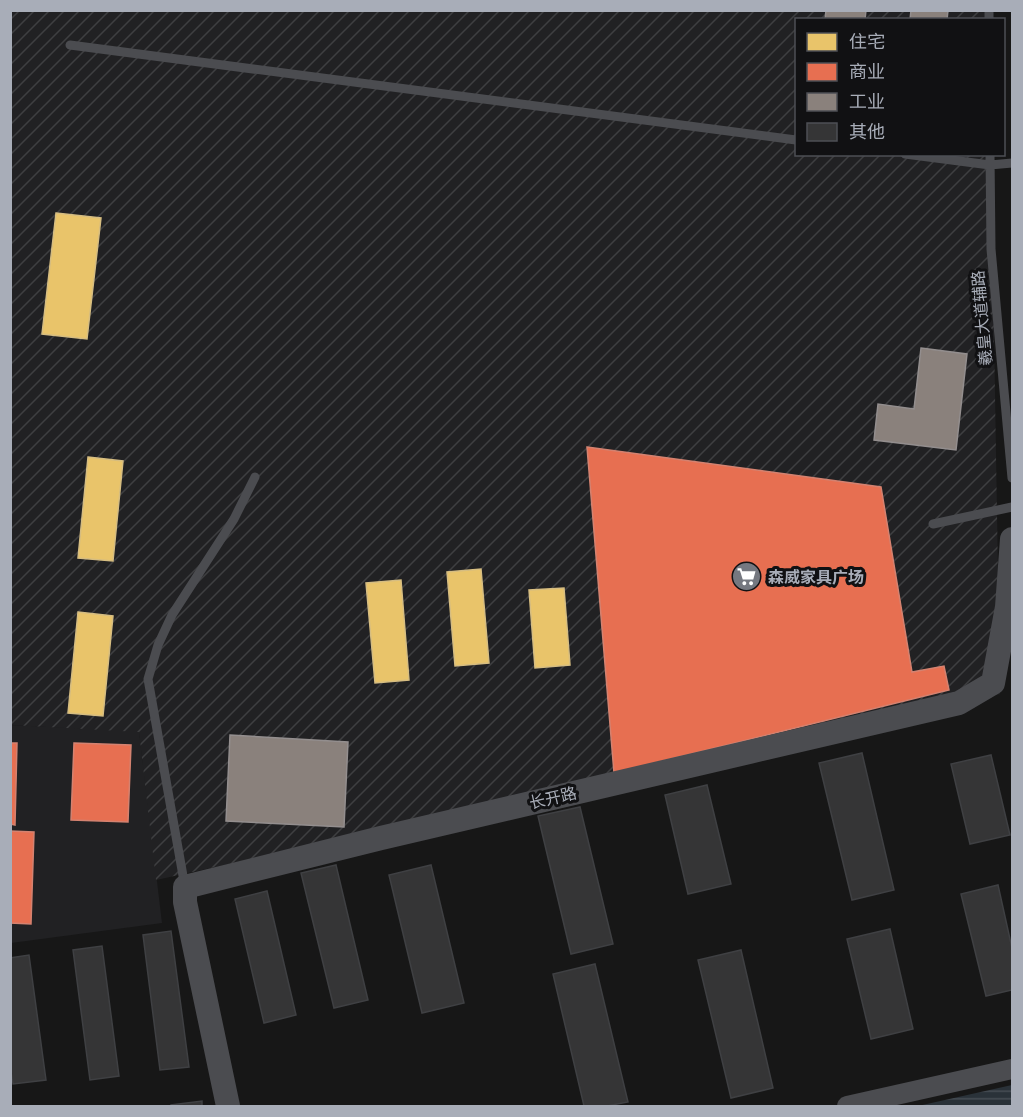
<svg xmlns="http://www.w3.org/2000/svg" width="1023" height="1117" font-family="Figtree,'Noto Sans SC',sans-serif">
	<defs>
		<pattern id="industrial-furrows" width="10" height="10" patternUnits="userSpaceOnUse" patternTransform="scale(1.5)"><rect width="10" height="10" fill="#212123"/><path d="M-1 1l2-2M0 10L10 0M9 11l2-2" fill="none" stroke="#3e3f41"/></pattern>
		<pattern id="water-rules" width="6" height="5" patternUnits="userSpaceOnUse" patternTransform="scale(1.5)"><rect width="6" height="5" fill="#2a3239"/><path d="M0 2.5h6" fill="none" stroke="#464d54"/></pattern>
	</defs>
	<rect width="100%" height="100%" fill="#171717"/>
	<path fill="#212123" d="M10,725l129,6 23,192 -151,20z"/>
	<path fill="url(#industrial-furrows)" d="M10,11h978v9h-192v134l195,1 9,539 -844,186 -17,-148 -128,-7z"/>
	<path fill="url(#water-rules)" d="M1012,1085v21h-94z"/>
	<path fill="#e9c46a" stroke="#d6bd81" stroke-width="1.5" d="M56,213l45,5 -14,121 -45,-5z
		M88,457l35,4 -10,100 -35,-3z
		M481,569l8,94 -34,3 -8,-94z
		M401,580l8,100 -34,3 -9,-100z
		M564,588l6,77 -35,3 -6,-78z
		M78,612l35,4 -10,100 -35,-3z"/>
	<path fill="#e76f51" stroke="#d48270" stroke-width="1.5" d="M587,447l294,40 31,185 32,-6 5,24 -335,83z
		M10,743h7l-2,82 -5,-1z
		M74,743l57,2 -3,77 -57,-2z
		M10,831l24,1 -3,92 -21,-1z"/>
	<path fill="#8a817c" stroke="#938e8e" stroke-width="1.5" d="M826,10h40l-1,10h-40z
		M911,10h37l-1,10h-37z
		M921,348l46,6 -11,96 -82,-10 4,-36 36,5z
		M230,735l118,7 -4,85 -118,-6z"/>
	<path fill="#353536" stroke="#3f4043" stroke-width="1.5" d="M862,753l32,137 -42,10 -33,-137z
		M991,755l19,80 -40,9 -19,-80z
		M707,785l24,99 -43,10 -23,-99z
		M580,807l33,137 -42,10 -33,-138z
		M336,865l32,135 -34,8 -33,-135z
		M431,865l33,138 -42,10 -33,-138z
		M998,885l14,63v42l-26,6 -25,-102z
		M267,891l29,124 -32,8 -29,-124z
		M890,929l23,100 -42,10 -24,-100z
		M171,931l18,136 -29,3 -17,-135z
		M102,946l17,130 -29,4 -17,-130z
		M741,950l32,138 -42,10 -33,-138z
		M29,955l17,125 -33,4 -3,-18v-108z
		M595,964l33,138 -21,4h-23l-31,-132z
		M202,1101v5h-31v-1z"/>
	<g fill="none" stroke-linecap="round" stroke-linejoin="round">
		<path stroke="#4b4c50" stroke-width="9" d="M989,10v10
			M70,45l726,95
			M905,154l85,11 22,-2
			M990,154l1,95 21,229
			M933,524l79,-17
			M185,887l-37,-208 10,-34 14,-30 62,-96 21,-42"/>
		<path stroke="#4b4c50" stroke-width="20" d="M847,1106l165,-37"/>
		<path stroke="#4b4c50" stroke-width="24" d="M228,1106l-43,-204v-15l196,-49 578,-135 34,-20 14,-76 5,-68"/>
	</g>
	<defs>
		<symbol id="supermarket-disc" viewBox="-11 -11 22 22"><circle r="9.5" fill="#757880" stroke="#111113"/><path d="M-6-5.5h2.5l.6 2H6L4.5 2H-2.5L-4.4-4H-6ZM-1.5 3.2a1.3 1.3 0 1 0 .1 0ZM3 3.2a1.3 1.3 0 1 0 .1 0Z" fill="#fff"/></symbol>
	</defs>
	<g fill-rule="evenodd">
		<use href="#supermarket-disc" x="730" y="560" width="33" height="33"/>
	</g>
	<g text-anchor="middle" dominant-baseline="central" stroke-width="6" stroke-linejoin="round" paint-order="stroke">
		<g font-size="16" fill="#a8adb8" stroke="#111113">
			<text transform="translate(982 318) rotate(-95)">羲皇大道辅路</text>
			<text transform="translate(553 798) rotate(-13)">长开路</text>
		</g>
		<g font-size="16" font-weight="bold" fill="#a8adb8" stroke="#111113" text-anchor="start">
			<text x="768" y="577">森威家具广场</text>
		</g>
	</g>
	<rect width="1023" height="1117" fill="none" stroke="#a8adb8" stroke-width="24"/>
	<rect x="795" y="18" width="210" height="138" fill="#111113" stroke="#4d4f55" stroke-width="1.5"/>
	<rect x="807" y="33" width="30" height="18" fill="#e9c46a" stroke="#4d4f55" stroke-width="1.5"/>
	<text x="849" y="48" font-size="18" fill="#a8adb8">住宅</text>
	<rect x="807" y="63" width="30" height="18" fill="#e76f51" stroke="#4d4f55" stroke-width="1.5"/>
	<text x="849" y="78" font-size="18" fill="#a8adb8">商业</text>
	<rect x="807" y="93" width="30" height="18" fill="#8a817c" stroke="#4d4f55" stroke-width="1.5"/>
	<text x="849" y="108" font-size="18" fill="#a8adb8">工业</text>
	<rect x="807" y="123" width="30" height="18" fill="#353536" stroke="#4d4f55" stroke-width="1.5"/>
	<text x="849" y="138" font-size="18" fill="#a8adb8">其他</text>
</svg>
